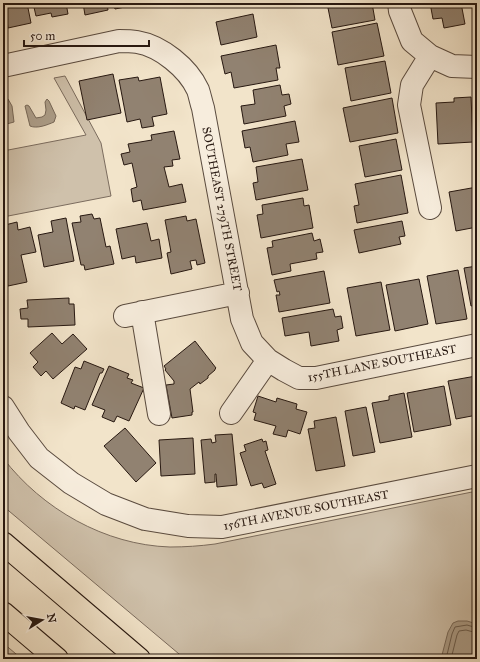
<svg xmlns="http://www.w3.org/2000/svg" width="480" height="662" font-family="'IM FELL Great Primer',serif">
	<rect width="100%" height="100%" fill="#f2e4ca"/>
	<filter id="stains"><feTurbulence type="fractalNoise" baseFrequency=".005" numOctaves="4"/><feColorMatrix values="0 0 0 0 .2 0 0 0 0 .09 0 0 0 0 .02 0 0 0 .5 -.17"/></filter>
	<radialGradient id="worn" r=".72"><stop offset=".6" stop-color="#630" stop-opacity="0"/><stop offset="1" stop-color="#630" stop-opacity=".3"/></radialGradient>
	<path fill="#cfc1ab" stroke="#7b6c5e" d="M65,76l36,67 10,53 -108,21v-66l83,-16 -32,-57z
		M3,458c39,51 102,87 167,89 15,0 30,-1 45,-3l262,-53v168h-292l-182,-153z
		M3,643l19,16h-19z"/>
	<path fill="#ad9f8b" stroke="#77695a" d="M8,99l4,7 2,16 -11,3v-25z
		M47,99l2,2 7,15 -2,6c-7,3 -17,7 -24,4l-5,-20 2,-1 2,1 7,12 6,-1 3,-2 1,-5 -1,-8z
		M458,621h9l10,3v35h-35v-4l6,-23 5,-9z"/>
	<g fill="none" stroke-linecap="round" stroke-linejoin="round">
		<path stroke="#6a5c4e" stroke-width="1" d="M446,659l6,-25 3,-7 12,-2 10,3
			M451,659l6,-24 2,-4 7,-1 11,3"/>
	</g>
	<path fill="#918271" stroke="#271811" d="M3,3h24l4,20 -23,5 -2,-15 -3,1z
		M33,3h33l2,11 -16,3 -1,-4 -15,3z
		M83,3h24l1,7 -23,5z
		M113,3h32l-30,6z
		M160,3h15l-14,3z
		M327,3h45l3,17 -43,8z
		M430,3h31l4,21 -21,4 -2,-10 -9,1z
		M253,14l4,23 -36,8 -5,-23z
		M377,23l7,33 -46,9 -6,-33z
		M276,45l4,23h-4l2,12 -44,8 -3,-16 -6,2 -4,-18z
		M385,61l6,32 -40,8 -6,-33z
		M113,74l8,39 -34,7 -8,-39z
		M138,77l1,4 21,-4 7,37 -15,3 2,9 -12,2 -2,-9 -13,3 -8,-42z
		M280,85l2,10 7,-1 2,10 -7,2 2,10 -42,8 -3,-18 14,-2 -2,-14z
		M471,97l2,45 -35,2 -2,-41 18,-1v-4z
		M392,98l6,35 -48,9 -7,-34z
		M295,121l4,21 -13,2 2,11 -35,7 -3,-15 -5,1 -3,-17z
		M174,131l6,28 -8,1 1,6 -9,1 5,20 13,-3 4,18 -43,8 -2,-10 -8,2 -2,-13 6,-2 -5,-24 -8,2 -3,-11 9,-2 -2,-8 24,-4 -1,-5z
		M396,139l6,31 -37,7 -6,-31z
		M302,159l6,31 -52,10 -3,-17 5,-1 -2,-15z
		M401,175l7,38 -51,10 -3,-17 5,-1 -4,-21z
		M477,187v40l-21,4 -7,-39z
		M303,198l1,8 5,-1 4,23 -52,10 -4,-23 6,-1 -1,-9z
		M92,214l2,5 6,-1 6,29 4,-1 4,18 -29,6 -1,-5h-3l-9,-42 9,-1 -1,-6z
		M186,216l1,5 9,-2 9,44 -8,2 -1,-5 -6,1 2,8 -21,5 -4,-21 4,-1 -6,-32z
		M66,218l8,43 -30,6 -6,-32 15,-3 -2,-11z
		M402,221l3,15 -6,1 2,7 -42,9 -5,-23z
		M17,222l1,8 12,-3 6,25 -15,3 6,27 -19,4 -5,-22v-32l3,-1 -1,-6z
		M147,223l4,18 8,-2 3,19 -26,5 -1,-7 -13,3 -6,-30z
		M312,233l2,8 6,-2 3,13 -7,1 1,6 -27,5 1,7 -19,4 -5,-27 6,-1 -1,-6z
		M477,266v39l-6,1 -7,-38z
		M458,270l9,49 -31,5 -9,-48z
		M324,271l6,32 -51,9 -3,-17h4l-1,-4 -2,1 -3,-12z
		M419,279l9,45 -33,7 -9,-46z
		M381,282l9,48 -34,6 -9,-48z
		M69,298v6h5l1,21 -47,2v-8h-7l-1,-10 8,-1 -1,-8z
		M333,309l2,8 6,-1 2,12 -6,2 2,11 -28,5 -2,-14 -24,4 -3,-18z
		M52,333l10,11 11,-10 14,15 -34,30 -7,-8 -5,5 -8,-9 5,-5 -8,-9z
		M195,341l21,27 -1,1v1l-7,6v2l-8,6 -1,-2 -9,7 3,23h-1v3l-20,3 -6,-33 8,-1v-3l-9,-11 1,-1 -2,-3z
		M84,361l20,8 -2,4h-2l-15,37 -10,-4 -1,3 -13,-6 14,-36 6,2z
		M109,366l20,8 -2,4 6,2 -2,3 13,5 -15,33 -12,-5 -3,6 -12,-5 3,-7 -13,-5z
		M476,376l1,39 -21,4 -8,-38z
		M444,386l7,39 -37,7 -7,-39z
		M404,393l8,44 -32,6 -8,-40 17,-3v-4z
		M258,396l18,6 1,-4 20,6 -1,5 11,3 -7,22 -12,-4 -2,7 -13,-3 3,-8 -22,-6 2,-7 -3,-1z
		M366,407l9,45 -22,4 -8,-45z
		M336,417l9,49 -29,5 -8,-42 7,-1 -1,-7z
		M125,428l31,35 -20,19 -32,-36z
		M232,434l5,51 -20,2 -1,-13h-1v8l-10,1 -4,-43 10,-1 1,4 4,-1 -1,-7z
		M193,438l2,36 -34,2 -2,-36z
		M262,439l1,3 3,-1 2,9 -3,1 11,33 -12,4 -2,-5 -11,3 -11,-33 6,-2 -2,-6z"/>
	<g fill="none" stroke-linecap="round" stroke-linejoin="round">
		<defs>
			<path id="minor" d="M399,3l1,8 12,30 18,15 22,10 25,1
				M3,66l116,-25c6,0 12,0 18,1 24,4 51,26 61,48 2,6 3,12 5,18l39,211 10,24 16,17 16,10 15,8h17l161,-33
				M430,208l-21,-103 3,-20 18,-29
				M142,312l17,102
				M125,316l113,-23
				M3,407l16,25 20,26 32,25 35,21 39,15 43,7 34,1 255,-51
				M231,413l37,-53"/>
			<path id="highway" d="M3,543l136,116
				M3,613l54,46"/>
		</defs>
		<use href="#minor" stroke="#5a4b3f" stroke-width="24"/>
		<use href="#highway" stroke="#271811" stroke-width="24"/>
		<use href="#minor" stroke="#f7eddd" stroke-width="22"/>
		<use href="#highway" stroke="#f2e4ca" stroke-width="22"/>
	</g>
	<g text-anchor="middle" dominant-baseline="central" stroke-width="3" stroke-linejoin="round" paint-order="stroke">
		<g font-size="12" fill="#271811" stroke="#f7eddd">
			<text transform="translate(222 209) rotate(79)">SOUTHEAST 279TH STREET</text>
			<text transform="translate(382 363) rotate(-11)">155TH LANE SOUTHEAST</text>
			<text transform="translate(306 510) rotate(-11)">156TH AVENUE SOUTHEAST</text>
		</g>
	</g>
	<rect width="480" height="662" fill="none" stroke="#f2e4ca" stroke-width="16"/>
	<rect x="4" y="4" width="472" height="654" fill="none" stroke="#271811" stroke-width="2"/>
	<rect x="8" y="8" width="464" height="646" fill="none" stroke="#271811"/>
	<g transform="translate(42 620) rotate(79)" stroke="#f7eddd" stroke-width="3" paint-order="stroke">
	<path d="M0-3L7 15L0 10L-7 15Z" fill="#271811"/>
	<text y="-6" font-size="11" font-weight="bold" text-anchor="middle" fill="#271811">N</text>
	</g>
	<path d="M24 40v6h125v-6" fill="none" stroke="#271811" stroke-width="2"/>
	<text x="30" y="40" font-size="12" fill="#271811" stroke="#f7eddd" stroke-width="3" paint-order="stroke">50 m</text>
	<rect width="100%" height="100%" filter="url(#stains)"/>
	<rect width="100%" height="100%" fill="url(#worn)"/>
</svg>
